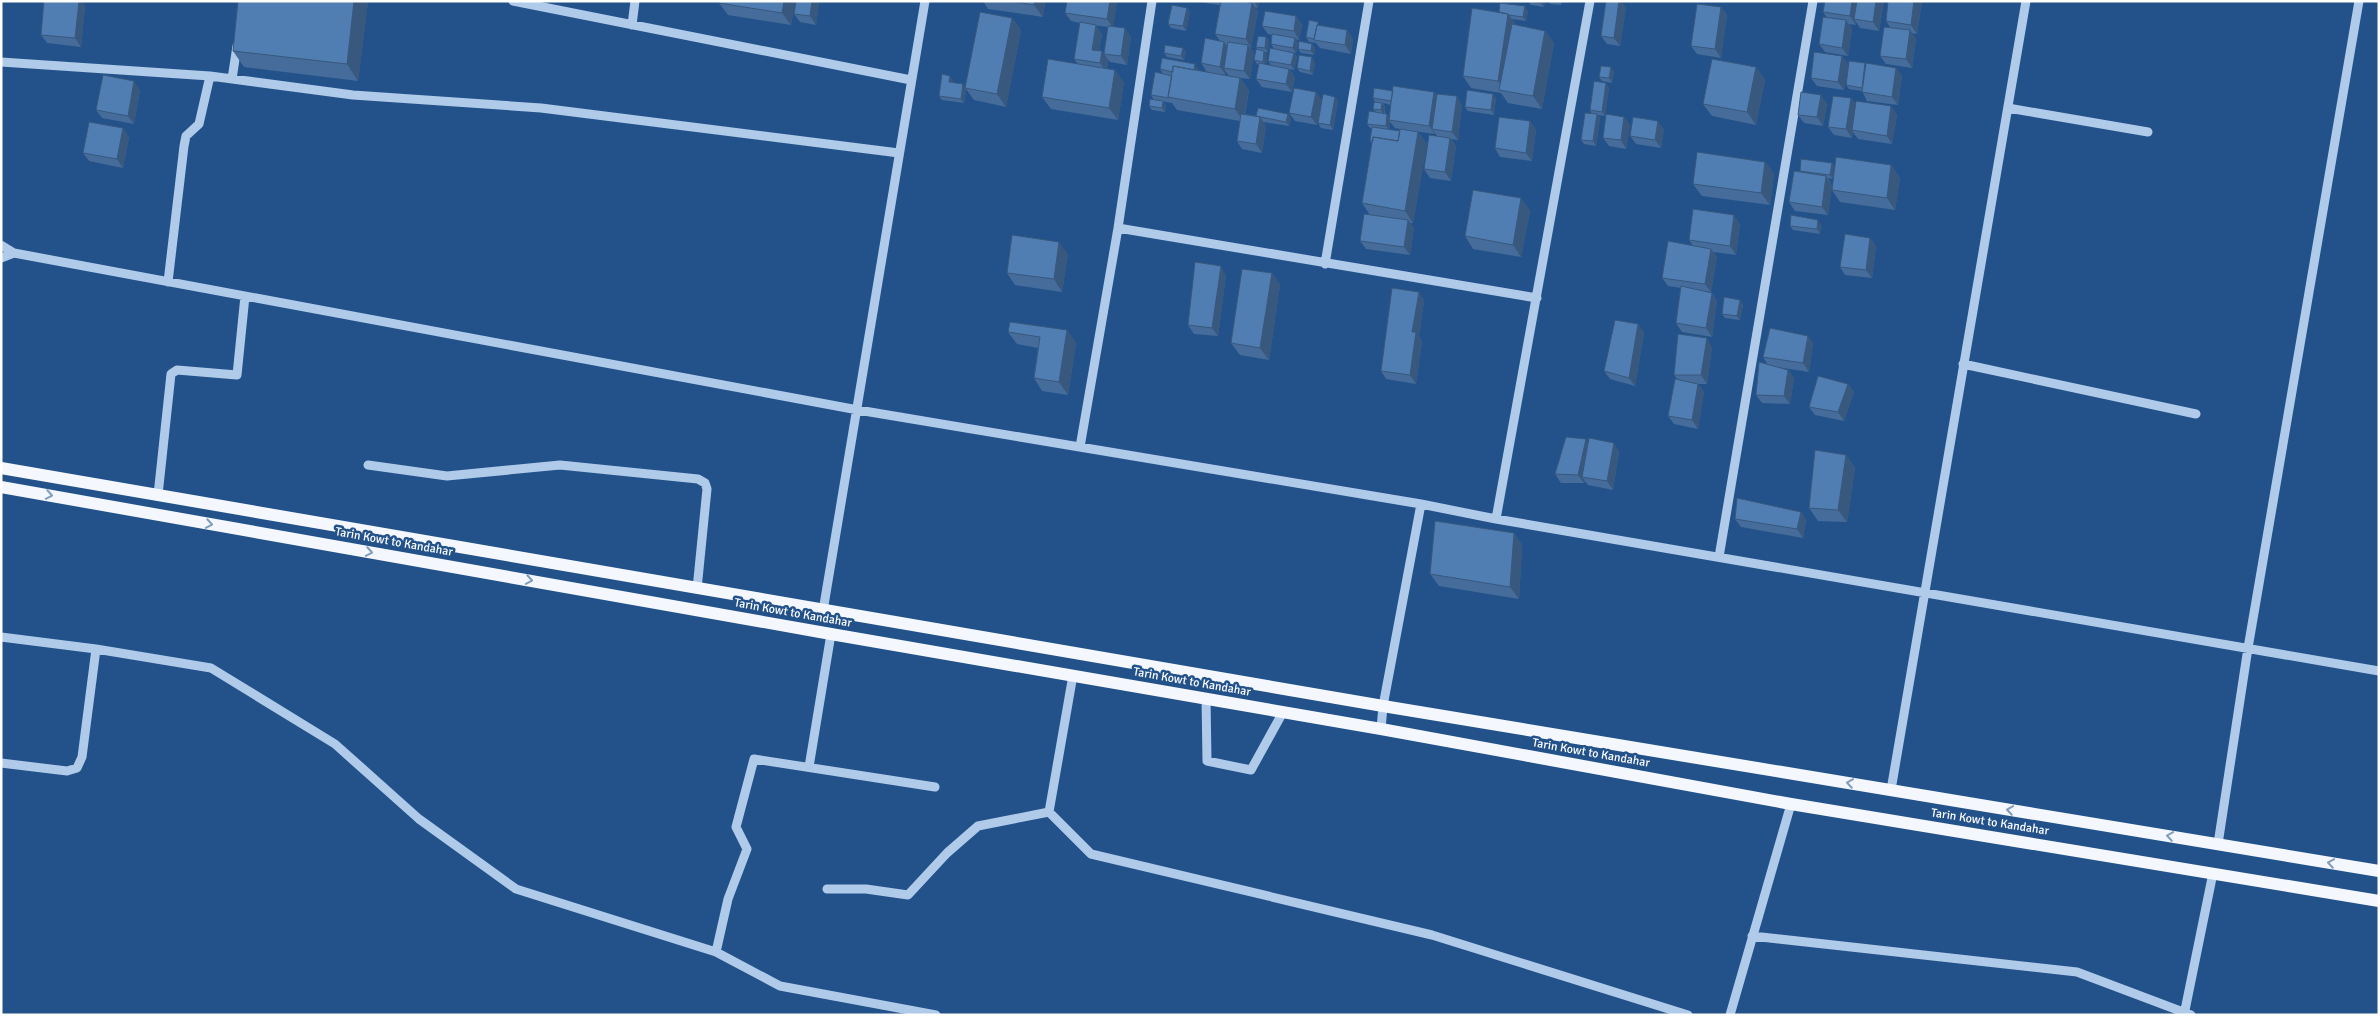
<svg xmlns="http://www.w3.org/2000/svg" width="2380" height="1016" font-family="Signika,sans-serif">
	<rect width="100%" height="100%" fill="#23528a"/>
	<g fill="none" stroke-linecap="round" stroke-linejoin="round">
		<path stroke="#b0cbea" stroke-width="9" d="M513,1l398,79
			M632,25l3,-24
			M1,62l209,14 143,19 188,13 358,45
			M232,79l5,-33
			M2008,108l140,24
			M1118,228l419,70
			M1,245l13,8 844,157 563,94 75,15 883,152
			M1,258l13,-5
			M1325,264l44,-263
			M168,282l16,-136 2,-10 13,-12 11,-48
			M1963,364l233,50
			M1080,447l38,-219 34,-227
			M368,465l79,11 113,-11 138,14 7,4 2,6 -10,100
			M158,495l13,-121 6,-4 60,5 8,-79
			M1496,519l94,-518
			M1719,557l94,-556
			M823,611l102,-610
			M1,637l95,12 115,19 124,76 84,75 97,70 200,63 64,34 156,29
			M1073,675l-24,137 42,42 341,81 256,80
			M1206,698l1,63 44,9 32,-58
			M1381,729l2,-23 38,-202
			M1,763l66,8 10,-3 5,-11 14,-108
			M809,767l22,-133
			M1891,790l135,-789
			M2218,844l30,-196 111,-647
			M827,889h39l42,6 39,-42 31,-27 71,-14
			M1752,936l325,36 114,43
			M716,952l12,-53 19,-50 -11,-22 18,-68 181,28
			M1730,1015l61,-211
			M2184,1015l29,-142"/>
		<path stroke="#f4f8fe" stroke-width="12" d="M1,468l1382,238 996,165
			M1,487l830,147 550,95 410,75 588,97"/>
	</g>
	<path fill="#456c9a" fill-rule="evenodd" d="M44,1h38l3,5 -4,41 -34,-4 -6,-8z
		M368,1l-10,80 -114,-14 -11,-16z
		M795,1l-4,24 -63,-10 -9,-12z
		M819,1l-3,24 -16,-3 -6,-8z
		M983,1h62l-2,16 -55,-8z
		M1117,1l-4,25 18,11 -4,28 -17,-3 -6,-8 4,-27 -16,-2 10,9 -3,17h3l6,9 -1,8 17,14 -6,38 -67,-11 -9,-12 36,-33 -4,-5 6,-36 -9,-2 -6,-8z
		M1204,1h55l-1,7 -3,-1 3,4 -7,37 -1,-1 4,6 -4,26 -10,-1 9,12 -4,24 11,2 32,-2 3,4 -2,8 -26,-4 3,4 -4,27 -20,-4 -5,-8 3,-20 -63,-11 -5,-7 -18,-3 -3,-5 12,-21 -3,-5 38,-1v2l31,6 -3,-4v3l-19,-3 -6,-9 19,-22 -5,-7 5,-29 -15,-2z
		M1528,1h17l-1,6 -13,-2z
		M1549,1h13l-1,4 -11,-1z
		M1606,1h15l5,7 -6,38 -13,-2 -6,-8z
		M1825,1h59l-5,30 -19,-3 -4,-6v3l-7,-1 3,5 -4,27 -23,-4 -6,-8 8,-26 -4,-6z
		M1922,1l-5,33 -5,-1 4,6 -4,29 -26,-4 -6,-8 10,-29 -4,-6z
		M1721,7l6,8 -6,43 -24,-4 -6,-8z
		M1528,11l-2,10 -14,-2 4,6 29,6 9,12 -12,66 -34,-6 -7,-10 -30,-5 -8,-12 36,-64z
		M1190,12l-4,19 -15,-3 -3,-4z
		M1296,16l6,9 -3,15 -4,-1 3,4 -2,10 -22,-4 -3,-5 1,-9 -4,-1 -6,-8z
		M1012,18l9,12 -15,77 -32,-7 -8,-11 -2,14 -22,-3 -3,-4 14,-16v3l12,4z
		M1321,26l26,4 6,9 -2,15 -31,-6 -4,-5 -7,-1 -3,-5z
		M1266,37l3,4 -1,11h-3l2,3 -1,10h5l-3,-4 26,-8 3,4 -3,13 -5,-1 6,8 -3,15 -30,-5 -6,-8 3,-14 -2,-1 -3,-4 4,-10 -2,-3z
		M1183,48l3,4 -2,8 -17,-3 -3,-4z
		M1315,48l-1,7 -13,-2 -3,-4z
		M1842,56l6,8 -4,26 -27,-4 -6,-8z
		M1315,62l-2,13 -13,-3 -3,-4z
		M1756,67l9,13 -9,45 -44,-9 -9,-12z
		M1896,68l6,8 -4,29 -31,-4 -5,-10 -13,-2 -3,-4z
		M1614,71l-2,12 -10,-2 -3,-4z
		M1609,87l-4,29 -7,-1 2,4 -4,27 -12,-2 -3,-4 11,-26 -2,-4z
		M140,90l-6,34 -32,-6 -6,-8z
		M1393,91l41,1 3,5 25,8 -4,35 -7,-1 5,7 -5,35 -21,-3 -6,-9 13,-33 -2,-3v1l-22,-3 5,1 9,12 -14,79h-3l4,5 -4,27 -44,-6 -6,-8 10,-26 -8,-12 10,-60 -2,-2 2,-13h-2l-3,-4 9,-12 -3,-3 2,-7 -2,-4zM1383,103l8,2 -2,11 -4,-3v-6zM1390,122l5,6 5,1v2l-11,-1z
		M1316,92l6,8 -5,25 -22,-4 -6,-8z
		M1335,97l3,4 -5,29 -12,-2 -3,-5z
		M1496,98l-2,17 -26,-4 -3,-4z
		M1851,98l5,7 35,1 6,9 -5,29 -34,-5 -5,-7 -1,6 -18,-3 -6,-8z
		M1163,101l3,5 -1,6 -13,-2 -3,-4z
		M1827,103l-4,23 -19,-3 -6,-8z
		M1624,117l6,8 -4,24 -17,-3 -6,-8z
		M1530,121l6,9 -4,31 -32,-4 -5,-9z
		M1664,129l-3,19 -25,-4 -6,-8z
		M129,137l-6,31 -34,-7 -6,-8z
		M1765,162l9,12 -4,31 -68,-9 -9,-12z
		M1832,163l3,5 -2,11 -5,-1 4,7 -4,30 -33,-4 -6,-9 12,-30 -1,-1z
		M1891,165l9,13 -5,32 -55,-8 -8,-12z
		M1521,198l9,13 -9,46 -48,-8 -8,-13z
		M1740,224l-4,31 -23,-3 4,5 -6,35 -7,-1 8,2 5,8 -5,36 -30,-5 -6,-9 5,-35 -13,-2 -6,-8 31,-32 -4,-6z
		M1821,224l-1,10 -27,-4 -3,-4z
		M1870,238l6,8 -4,32 -27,-3 -5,-8z
		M1068,254l-6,38 -47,-7 -8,-12z
		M1272,273l8,12 -11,75 -29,-5 -9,-12z
		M1226,275l-8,61 -24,-2 -6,-9z
		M1419,292l5,9 -5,35 3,5 -6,43 -30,-5 -5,-8z
		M1740,300l3,5 -3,15 -15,-2 -3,-4z
		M1638,324l6,9 -9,53 -25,-7 -6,-8z
		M1067,330l9,13 -8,52 -26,-4 -8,-13 4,-30 -21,-4 -9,-12z
		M1808,336l5,8 -4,28 -32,-5 11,3 6,8 -4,26 -28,-1 -6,-8 12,-30 -5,-8z
		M1712,347l-5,37h-9l6,8 -6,37 -24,-5 -6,-8 10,-36 -4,-5z
		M1848,384l6,8 -10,29 -29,-6 -6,-8z
		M1589,442l30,9 -6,39 -25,-5 -3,-4 -1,2h-23l-6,-9z
		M1846,455l9,13 -8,54 -29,-1 -9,-13z
		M1801,512l5,8 -3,18 -62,-11 -6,-8z
		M1514,533l8,12 -3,54 -80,-13 -9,-12z"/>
	<path fill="#38587d" d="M79,1h3l3,5 -4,41 -6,-9z
		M354,1h14l-10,80 -11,-17z
		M784,1h11l-4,24 -9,-12z
		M812,1h7l-3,24 -6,-9z
		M1034,1h11l-2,16 -9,-12z
		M1110,1h7l-4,27 -6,-9z
		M1254,1h5l-1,7z
		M1541,1h4l-1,6 -3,-4z
		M1619,1h2l5,7 -6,38 -6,-8z
		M1852,1h8l-6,18 2,3v3l-6,-9z
		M1876,1h8l-5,30 -6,-9z
		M1914,1h8l-5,33 -6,-9z
		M1252,3l6,8 -7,37 -5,-9z
		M1525,6l3,5 -2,10 -3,-4z
		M1721,7l6,8 -6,43 -6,-9z
		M1187,8l3,4 -4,19 -3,-5z
		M1508,14l9,12 -12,65 -7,-10z
		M1296,16l6,9 -3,15 -5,-9z
		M1012,18l9,12 -15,77 -9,-13z
		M1846,20l6,9 -4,27 -6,-8z
		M1096,25l6,9 -4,24 -6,-8z
		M1125,28l6,9 -4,28 -6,-9z
		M1347,30l6,9 -2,15 -6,-9z
		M1910,30l6,9 -4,29 -6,-9z
		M1545,31l9,12 -12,66 -9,-13z
		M1266,37l3,4 -1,11 -3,-4z
		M1295,38l3,5 -2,10 -3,-5z
		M1224,42l6,8 -6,18 2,4v3l-6,-8z
		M1312,44l3,4 -1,7 -3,-4z
		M1248,45l6,8 -4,26 -6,-8z
		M1183,48l3,4 -2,8 -3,-4z
		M1102,51l6,9 -2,11 -6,-8z
		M1264,51l3,4 -1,11 -3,-4z
		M1294,53l3,4 -3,13 -3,-5z
		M1842,56l6,8 -4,26 -6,-8z
		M1312,57l3,5 -2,13 -3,-4z
		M1195,64l3,4 -2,12 -2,-5z
		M1611,67l3,4 -2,12 -3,-5z
		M1756,67l9,13 -9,45 -9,-13z
		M1896,68l6,8 -4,29 -6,-8z
		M1289,69l6,8 -3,15 -6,-8z
		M1115,70l9,12 -6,38 -9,-12z
		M950,76l3,4 -1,6 -3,-4z
		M1240,78l9,12 -6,31 -8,-12z
		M134,81l6,9 -6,34 -6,-8z
		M1606,83l3,4 -4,29 -3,-4z
		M963,84l3,4h-1l1,1 -2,14 -3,-4z
		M1316,92l6,8 -5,25 -6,-8z
		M1434,92l5,8 -7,29 3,4v1l-6,-8z
		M1493,94l3,4 -2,17 -3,-5z
		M1821,95l6,8 -4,23 -6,-9z
		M1457,96l5,9 -4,35 -6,-8z
		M1335,97l3,4 -5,29 -3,-5z
		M1851,98l6,9 -5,23 1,2 -1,6 -6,-9z
		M1163,101l3,5 -1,6 -3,-4z
		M1382,103l3,4 -1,7 -3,-4z
		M1891,106l6,9 -5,29 -5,-8z
		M1288,114l3,4 -2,8 -3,-4z
		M1387,114l3,4 -1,2 1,2 -1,8 -3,-4z
		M1597,114l3,5 -4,27 -3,-5z
		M1260,117l6,9 -4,27 -6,-9z
		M1624,117l6,8 -4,24 -5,-9z
		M1530,121l6,9 -4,31 -6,-8z
		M1658,121l6,8 -3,19 -6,-8z
		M123,128l6,9 -6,31 -6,-9z
		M1418,132l9,12 -14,79 -8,-12z
		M1450,138l6,8 -5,35 -6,-9z
		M1765,162l9,12 -4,31 -9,-12z
		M1832,163l3,5 -2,11 -3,-4z
		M1891,165l9,13 -5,32 -8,-12z
		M1826,176l6,9 -4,30 -6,-8z
		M1521,198l9,13 -9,46 -8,-12z
		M1734,215l6,9 -4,31 -6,-9z
		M1408,220l6,8 -4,27 -6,-8z
		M1818,220l3,4 -1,10 -3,-5z
		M1870,238l6,8 -4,32 -6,-8z
		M1059,242l9,12 -6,38 -8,-13z
		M1711,249l6,8 -6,35 -6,-8z
		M1221,266l5,9 -8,61 -6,-8z
		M1272,273l8,12 -11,75 -9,-12z
		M1419,292l5,9 -5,35 3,5 -6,43 -6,-9 2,-43z
		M1712,293l5,8 -5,36 -6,-9z
		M1740,300l3,5 -3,15 -3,-4z
		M1638,324l6,9 -9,53 -6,-8z
		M1067,330l9,13 -8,52 -9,-13z
		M1808,336l5,8 -4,28 -6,-9z
		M1707,338l5,9 -5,37 -6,-9z
		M1788,370l6,8 -4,26 -6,-8z
		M1698,384l6,8 -6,37 -6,-9z
		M1848,384l6,8 -10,29 -6,-9z
		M1586,439l6,8 -10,30 3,4 -1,2 -6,-8z
		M1614,443l5,8 -6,39 -6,-9z
		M1846,455l9,13 -8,54 -9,-12z
		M1801,512l5,8 -3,18 -6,-9z
		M1514,533l8,12 -3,54 -9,-12z"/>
	<path fill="#507eb3" stroke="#38587d" d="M44,1h35l-4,37 -34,-3z
		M238,1h116l-7,63 -114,-13z
		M720,1h64l-2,12 -63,-10z
		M796,1h16l-2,15 -16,-2z
		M1010,1h24v4z
		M1067,1h43l-3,18 -42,-6z
		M1221,1h22l9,2 -6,36 -31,-5z
		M1529,1h12v2z
		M1606,1h13l-5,37 -13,-2z
		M1825,1h27l-2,15 -27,-4z
		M1857,1h19l-3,21 -19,-3z
		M1888,1h26l-3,24 -25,-4z
		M1500,3l25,3 -2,11 -14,-2 -1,-1 -9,-2z
		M1697,4l24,3 -6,42 -24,-3z
		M1172,5l15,3 -4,18 -15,-2z
		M1472,8l36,6 -10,67 -35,-5z
		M1265,11l31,5 -2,15 -32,-5z
		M980,12l32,6 -15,76 -32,-6z
		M1823,17l23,3 -4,28 -23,-4z
		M1309,20l9,2v3h-1l-3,14 -8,-2z
		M1080,22l16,3 -4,25 10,1 -2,12 -26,-4z
		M1512,24l33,7 -12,65 -34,-6z
		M1317,25l30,5 -2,15 -31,-5z
		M1108,26l17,2 -4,28 -17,-2z
		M1884,27l26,3 -4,29 -26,-3z
		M1272,34l23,4 -2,10 -22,-4z
		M1258,36l8,1 -1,11 -9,-1z
		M1205,38l19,4 -4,25 -19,-4z
		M1299,41l13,3 -1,7 -13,-2z
		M1228,42l20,3 -4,26 -20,-3z
		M1165,45l18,3 -2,8 -17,-3z
		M1270,48l24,5 -3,12 -23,-4z
		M1256,49l8,2 -1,11 -9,-2z
		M1814,52l28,4 -4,26 -27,-4z
		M1299,55l13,2 -2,14 -13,-3z
		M1162,58l33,6 -1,6 -21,-4v6l-13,-3z
		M1048,59l67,11 -6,38 -67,-11z
		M1712,59l44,8 -9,45 -44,-8z
		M1849,61l16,2 -3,25 -16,-3z
		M1259,63l30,6 -3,15 -30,-5z
		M1866,63l30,5 -4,29 -30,-5z
		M1173,66l67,12 -5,31 -67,-12z
		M1601,66l10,1 -2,11 -10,-1z
		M1155,72l17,4 -4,21 1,1 -18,-3z
		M942,74l8,2 -1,6 14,2 -2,15 -22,-3z
		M103,75l31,6 -6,35 -32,-6z
		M1594,81l12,2 -4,29 -12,-2z
		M1393,86l41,6 -5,34 -40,-6z
		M1294,88l22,4 -5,25 -22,-4z
		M1374,88l19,3 -2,10 -18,-3z
		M1467,90l26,4 -2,16 -26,-3z
		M1801,92l20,3 -4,22 -19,-2z
		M1323,94l12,3 -5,28 -12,-2z
		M1437,94l20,2 -5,36 -20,-3z
		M1833,96l18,2 -5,31 -18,-2z
		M1150,99l13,2 -1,7 -13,-2z
		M1856,101l35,5 -4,30 -35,-6z
		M1374,102l8,1 -1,7 -8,-1z
		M1258,108l30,6 -2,8 -30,-6z
		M1369,111l18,3 -1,12 -19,-2z
		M1585,113l12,1 -4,27 -12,-1z
		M1241,114l19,3 -4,27 -19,-3z
		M1606,114l18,3 -3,23 -18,-2z
		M1499,117l31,4 -4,32 -31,-5z
		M1633,117l25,4 -3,19 -25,-4z
		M89,122l34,6 -6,31 -34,-6z
		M1372,127l28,4 -2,10 -25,-4v4h-3z
		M1400,129l18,3 -13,79 -43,-8 11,-66 25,4z
		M1429,135l21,3 -5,34 -21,-3z
		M1697,152l68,10 -4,31 -68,-9z
		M1836,157l55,8 -4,33 -55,-8z
		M1801,159l31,4 -2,12 -30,-4z
		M1794,171l32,5 -4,31 -33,-5z
		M1473,190l48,8 -8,47 -48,-9z
		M1693,209l41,6 -4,31 -41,-6z
		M1364,214l44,6 -4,27 -44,-6z
		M1791,215l27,5 -1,9 -27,-3z
		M1845,234l25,4 -4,32 -26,-3z
		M1012,235l47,7 -5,37 -47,-6z
		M1668,241l43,8 -6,35 -43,-6z
		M1195,262l26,4 -9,62 -24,-3z
		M1242,269l30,4 -12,75 -29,-5z
		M1681,286l31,7 -6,35 -30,-5z
		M1392,288l27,4 -7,40h4l-6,43 -29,-4z
		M1724,297l16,3 -3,16 -15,-2z
		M1615,320l23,4 -9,54 -25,-7z
		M1010,322l57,8 -8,52 -25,-4 6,-41 -32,-5z
		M1770,328l38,8 -5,27 -40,-6z
		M1678,334l29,4 -6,37h-27z
		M1759,362l29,8 -4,26 -28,-1z
		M1818,376l30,8 -10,28 -29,-5z
		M1675,379l23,5 -6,36 -24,-4z
		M1566,437l20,2 -8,36 -23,-1z
		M1589,438l25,5 -7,38 -25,-4z
		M1815,450l31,5 -8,55 -29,-2z
		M1737,498l64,14 -4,17 -62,-10z
		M1435,521l79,12 -4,54 -80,-13z"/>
	<defs><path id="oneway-chevron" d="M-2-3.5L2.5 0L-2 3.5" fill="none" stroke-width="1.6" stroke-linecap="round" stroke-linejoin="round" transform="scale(1.25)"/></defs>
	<g stroke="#819dbe">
		<use href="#oneway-chevron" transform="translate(49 495) rotate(10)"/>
		<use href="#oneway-chevron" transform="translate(209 524) rotate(10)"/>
		<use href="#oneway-chevron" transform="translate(369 552) rotate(10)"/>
		<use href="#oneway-chevron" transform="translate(529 580) rotate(10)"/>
		<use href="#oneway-chevron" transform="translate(1850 783) rotate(-171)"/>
		<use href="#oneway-chevron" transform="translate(2010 810) rotate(-171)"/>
		<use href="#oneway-chevron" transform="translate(2170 836) rotate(-171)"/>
		<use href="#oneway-chevron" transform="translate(2331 863) rotate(-171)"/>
	</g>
	<g text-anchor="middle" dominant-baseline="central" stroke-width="5" stroke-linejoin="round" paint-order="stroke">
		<g font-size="12" fill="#fff" stroke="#23528a">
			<text transform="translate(394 542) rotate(10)">Tarin Kowt to Kandahar</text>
			<text transform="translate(793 613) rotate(10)">Tarin Kowt to Kandahar</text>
			<text transform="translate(1192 682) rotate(10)">Tarin Kowt to Kandahar</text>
			<text transform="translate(1591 753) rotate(10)">Tarin Kowt to Kandahar</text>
			<text transform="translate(1990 822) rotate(9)">Tarin Kowt to Kandahar</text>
		</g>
	</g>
	<rect width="2380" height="1016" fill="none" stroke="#ffffff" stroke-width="5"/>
</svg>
